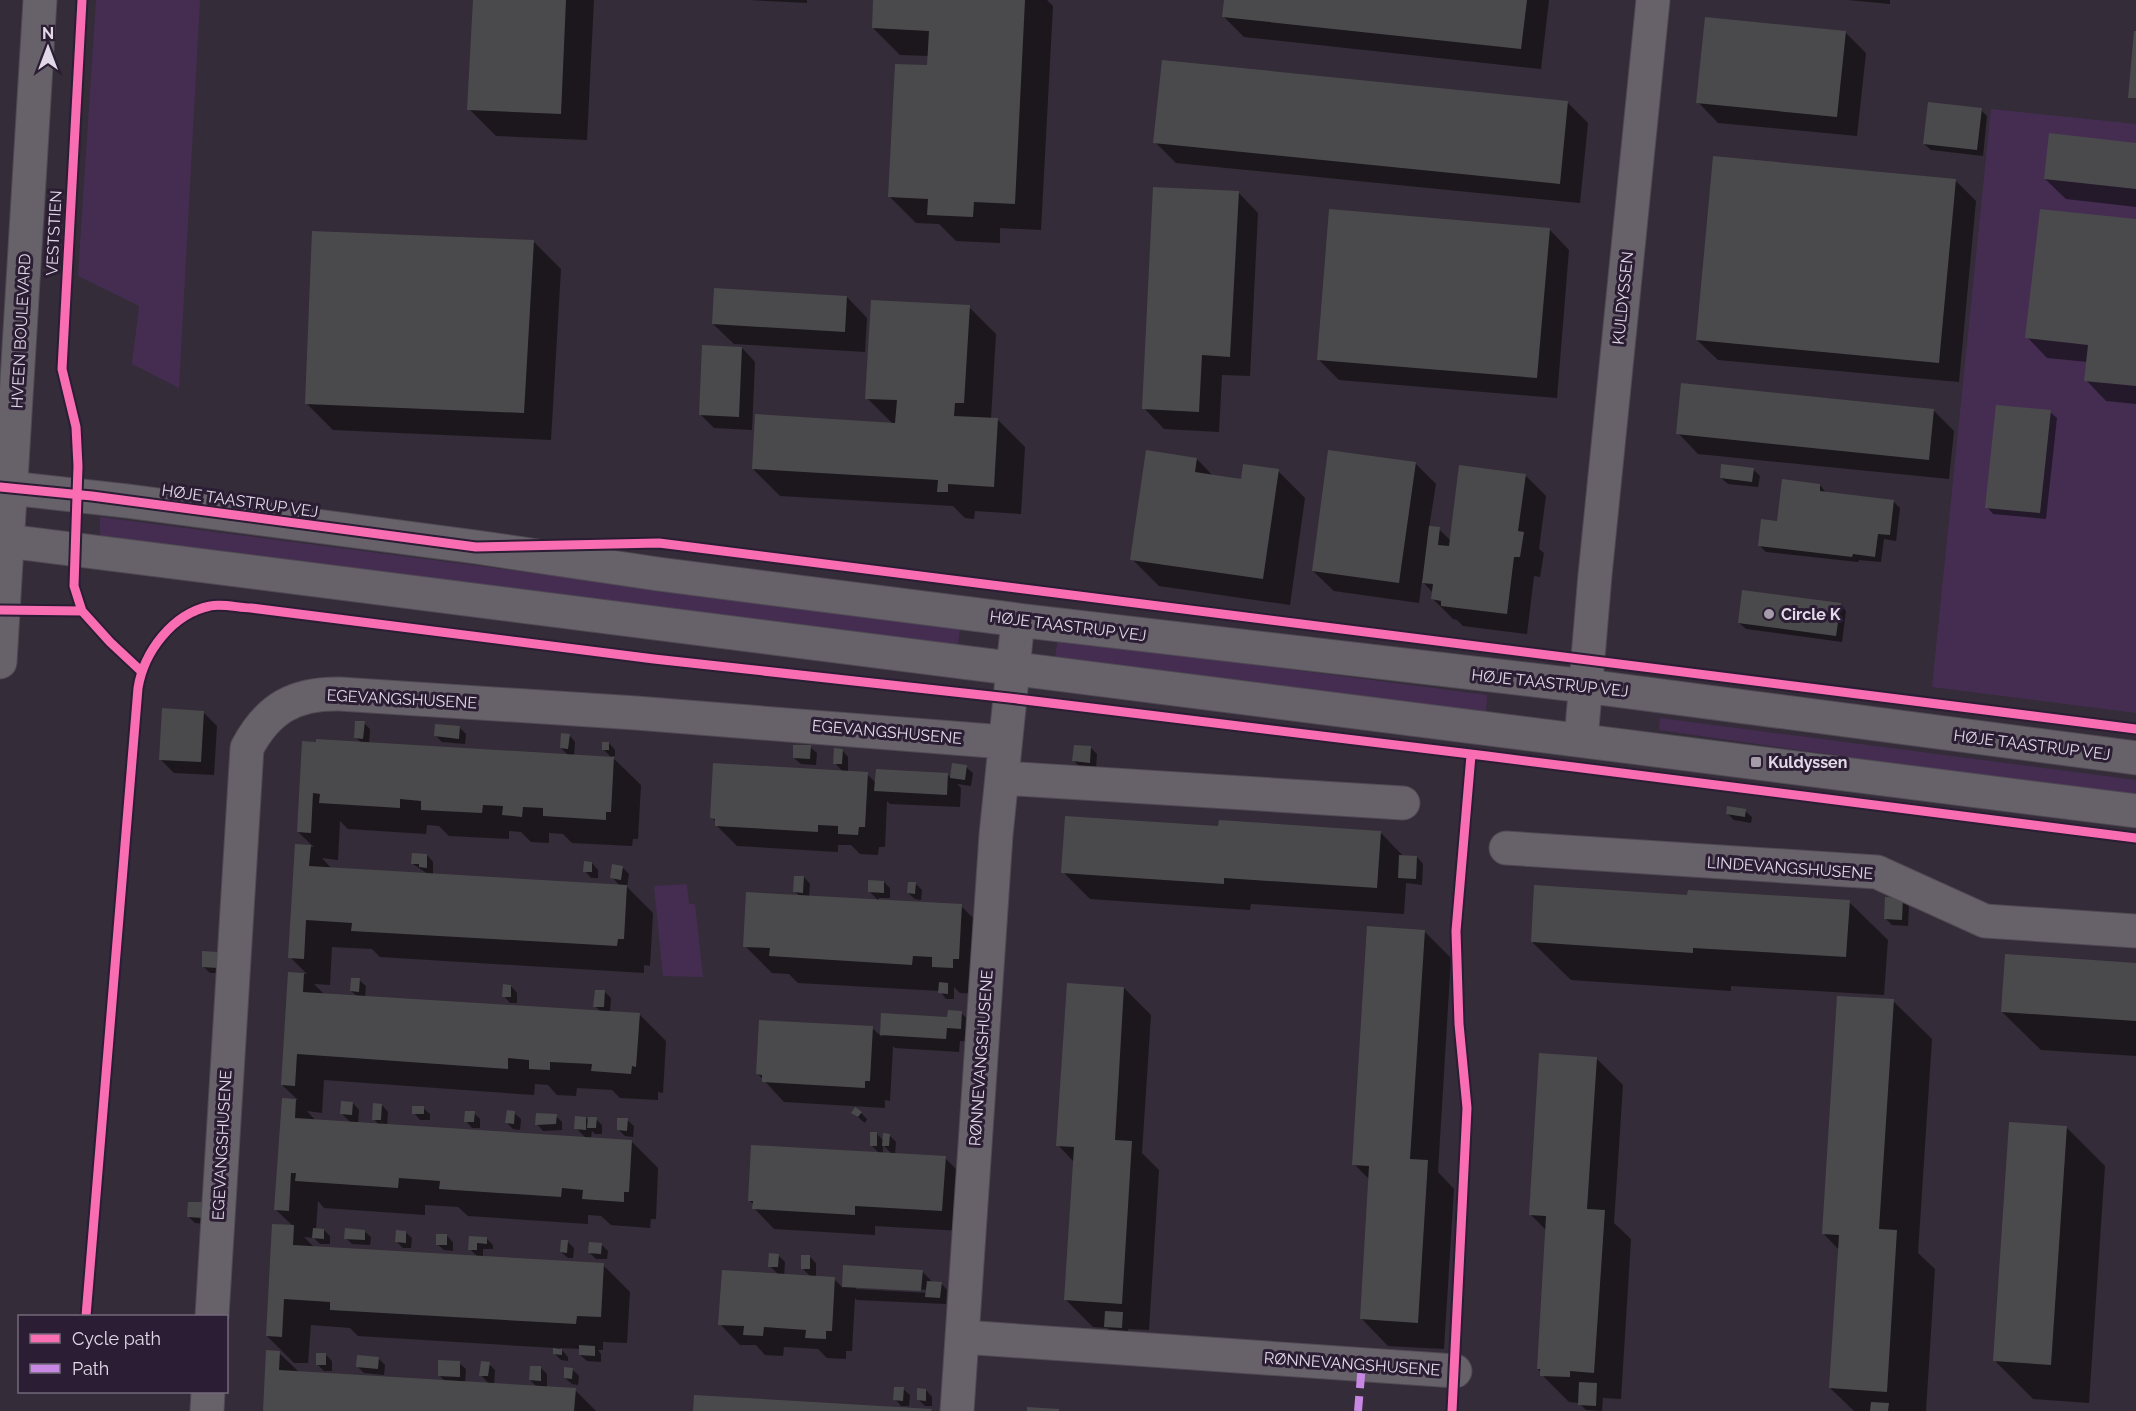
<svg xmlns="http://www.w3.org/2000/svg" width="2136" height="1411" font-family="Raleway,sans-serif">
	<rect width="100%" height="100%" fill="#342c38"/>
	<path fill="#452d52" d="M96,0h104l-21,388 -47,-24 7,-58 -61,-30z
		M1991,109l145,15v589l-204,-26z
		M100,517l860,111 -2,17 -858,-109z
		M1058,639l429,56 -1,17 -431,-55z
		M1660,718l476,62v18l-477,-68z
		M687,884l2,20h6l8,73 -40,-1 -9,-90z"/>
	<path fill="#0007" fill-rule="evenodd" d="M474,0h120l-7,140 -91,-4 -27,-27z
		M749,0h58v3z
		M875,0h172l6,6 -12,224 -41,-2v15l-44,-2 -17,-17 -23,-1 -27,-27 39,-129 1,-11 -29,-1 -27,-27z
		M1225,0h324l-8,69 -297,-32 -21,-21z
		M1848,0h42v4z
		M1845,32l21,21 -9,83 -139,-13 -20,-21z
		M1567,102l21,21 -8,80 -404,-40 -21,-21z
		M1981,110l6,6 -4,40 -52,-6 -7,-6z
		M2136,144v63l-70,-8 -21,-20z
		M1955,180l21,21 -17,181 -241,-22 -21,-20z
		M1238,192l20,21 -8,163 -28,-1 -3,57 -55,-3 -20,-21z
		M2136,221v183l-30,-3 -20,-21 2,-18 -41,-4 -20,-21z
		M1549,229l20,21 -12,148 -218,-18 -21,-21z
		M534,242l27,27 -10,171 -218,-10 -27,-27z
		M847,297l20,21 -2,34 -131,-8 -21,-20z
		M969,307l27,27 -5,85 7,1 27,27 -4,67 -46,-3 -1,8 -9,-1 -12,-12 -173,-10 -27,-27 140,-45 -26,-26z
		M742,348l13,14 -3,68 -38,-2 -13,-13z
		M1933,410l21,21 -5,48 -251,-25 -20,-21z
		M2050,412l7,6 -11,101 -53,-5 -6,-7z
		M1197,459l17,18 28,4 36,-10 27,27 -15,107 -131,-19 -27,-27z
		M1415,463l21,21 -7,44 10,1 12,12 74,-66 21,21 -7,53 5,4 -4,24 -6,-1 -7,58 -64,-8 -6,-6 -4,-1 -20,-20v-6l-11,-12 -3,22 -85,-12 -21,-20z
		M1753,469l7,7 -2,11 -30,-3 -7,-6z
		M1820,485l6,8 67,8 7,7 -4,33 -12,-2 -3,23 -22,-2 -1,2 -92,-10 -7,-7 19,-22z
		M1840,604l6,7 -4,31 -96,-13 -7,-6z
		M203,712l14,14 -3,49 -40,-2 -14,-14z
		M364,723l6,6 -1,15 200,12 -8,-8 8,-13 6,7 -1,14 38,2 -8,-8 5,-7 6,7v6h-4l30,29 -3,54h-5l-1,7 -60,-3 -9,-9 -14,-1v10l-18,-1 -10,-10 -12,-1v8l-60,-3 -10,-10 -12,-1 -1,9 -78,-5 -8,-8 -2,39 -16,-2 10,11 96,5 -15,-10 14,-9 6,7v13l187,11 -8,-9 10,-10 7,7 -2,13 26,26 -3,53 -6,-1v8l-264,-16 -8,-8 -40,-2 -2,38 -16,-1 11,11 33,2 -7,-6 8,-11 7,6 -1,11 236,15 -6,-6 10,-14 6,6 -1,14 29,2 27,27 -3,52 -5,-1v8l-38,-2 -8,-8 -35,-2 -1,8 -19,-1 -9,-10 -13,-1 -1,11 -210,-15 -2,33 -15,-2 9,10 35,2 -9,-9 11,-11 6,7 -1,13 21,2 -5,-6 8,-14 6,7 -1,13 199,13 -10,-10 10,-10 3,4 7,-3 6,6v9h-7l-3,-3 -1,7 40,3 27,27 -2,51h-5l-1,9 -39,-3 -10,-9 -13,-1v9l-120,-8 -10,-9 -33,-2v10l-101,-7 -6,-7 -2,28 8,1 6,6v8h-10l-6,-6 -10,-1 10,10 164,10 -8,-8v-11l17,1 6,6v4h-10v9l120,7 27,27 -3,51 -24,-1v8h-5l3,4v8l-14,-1 -7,-6 1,-6 -21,-1 8,9v4l-7,-1 -6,-6v-6l-197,-12 -8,-8 -39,-3 -3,38h-14l-27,-27 26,-110 -17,-16 7,-111 15,1 -16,-15 7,-112 18,1 -17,-17 7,-111 17,1 -16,-15 6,-89h58l-6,-5z
		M459,727l7,7 -1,10 -23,-2 -6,-6z
		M810,747l7,6 -1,12 -15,-1 -7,-6z
		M1091,748l6,6 -1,15 -16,-2 -6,-6z
		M842,750l6,7v16l19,1 9,9 71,-9 4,4 2,-13 13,2 7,6 -2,13 -14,-2 4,4 -1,19 -70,-3 -3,-3 -2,46h-6l-1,8 -18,-1 -9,-9h-13v7l-101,-6 -21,-21v-3l-4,-4 132,-45 -9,-10z
		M1745,811l7,6 -1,6 -17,-3 -6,-6z
		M1220,827l160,5 24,25h13l6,7 -1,21 -16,-2 -2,31 -153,-10 -1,6 -160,-11 -27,-27z
		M592,863l6,7v8h-7l-6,-7z
		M804,877l6,7 -1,13 70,4 -10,-10 15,-9 6,6v10h-11v3l82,5 27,27 -9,61 -19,-1 -6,-6v12h-8l-6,-8 -142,-8 -9,-9 -17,-1 -27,-27 55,-50 -6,-5z
		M916,884l6,6 -1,10 -6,-1 -7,-6z
		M1689,896l160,6 39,38 -4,55 -153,-9v5l-160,-11 -39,-38z
		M1902,899l7,7 -1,20 -16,-1 -7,-7z
		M1424,931l27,27 -13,214 16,17 -10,160 -56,-3 -27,-28 9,-138 -16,-16z
		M204,953l19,20h-13l-7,-7z
		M2136,964v92l-95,-6 -39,-38z
		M511,986l6,7v10h-7l-6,-7z
		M1124,988l27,27 -9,138 17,17 -10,160 -21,-1v5l-16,-2 -5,-4 -14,-1 -27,-27 8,-138 -16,-17z
		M1893,1001l39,38 -14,214 17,16 -9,142h-72l-24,-23 9,-138 -16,-17z
		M961,1013l14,13 -1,16 -14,-1 -1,11 -64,-4 -2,-2 -3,55 -5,-1v8l-101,-6 -26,-28 114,-46 10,9 1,-22 66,4z
		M1596,1058l27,27 -9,138 17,16 -10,160 -18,-1 -1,13 -16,-1 -7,-7 -10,-1 -27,-27 -4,-6 9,-138 -17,-17z
		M423,1108l7,6v6h-10l-6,-7z
		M474,1113l6,6v9h-8l-6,-7z
		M514,1113l7,6 -1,11 -7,-1 -6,-6z
		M853,1113h8l6,6 -2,4z
		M556,1116l6,6v8l-19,1 -6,-7z
		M627,1120l7,6 -1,11 -8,-1 -7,-7z
		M2066,1127l39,39 -16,237 -56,-4 -38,-38z
		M877,1134l7,7 5,-6 7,7 -1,13 50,3 20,20 -3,53 -87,-5v9l-101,-6 -20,-21v-3l-5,-5 131,-46 -9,-9zM883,1145l10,10 -10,-1z
		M209,1210v14l-14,-1 -6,-6z
		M364,1231l7,6 -1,8 -18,-1 -6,-6z
		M405,1232l7,6 -1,10h-8l-6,-6z
		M447,1236l6,6v9l-9,-1 -7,-6z
		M568,1242l6,6 -1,10h-5l-7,-6z
		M601,1244l7,7 -1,8h-11l-6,-6z
		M778,1255l7,7 -1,14 27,1 -9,-9 8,-11 6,6v15l18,1 9,9 1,-21 78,4 11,12h8l6,7 -1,14 -89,-4 -2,-2 -3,53h-6v8l-19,-1 -9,-9 -34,-2 -1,9 -18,-1 -9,-10h-16l-20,-21 59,-49 -9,-9zM856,1286l73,4v3l-73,-4z
		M279,1353l21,20 146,9 -7,-7 20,-12 7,6 -1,14 25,2 -9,-10 8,-11 6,6 -1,15 44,3 -8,-8 11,-12 6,6v14l28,2 21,21h-332z
		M326,1355l6,6v10h-8l-7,-7z
		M378,1358l7,7 -1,10 -20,-2 -6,-6z
		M572,1369l7,7 -1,9 -6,-1 -7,-6z
		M903,1389l7,6 -1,11h-8l-6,-7z
		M926,1390l6,7v9h-7l-7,-7z"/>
	<path fill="#4a4a4c" d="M473,0h93l-5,114 -94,-4z
		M873,0h152l-10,204 -41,-2 -1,15 -46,-2 1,-16 -40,-2 7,-133 32,1 2,-34 -57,-3z
		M1224,0h303l-6,49 -299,-32z
		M1705,17l141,14 -9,86 -141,-14z
		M2134,31h2v67h-8z
		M1162,60l406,41 -8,83 -407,-41z
		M1928,102l54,6 -5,42 -54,-6z
		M2049,133l87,10v46l-92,-10z
		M1713,156l243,23 -17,184 -243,-23z
		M1153,187l86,4 -9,166 -28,-2 -3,57 -57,-3z
		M1329,209l221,19 -13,150 -220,-18z
		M2040,209l96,10v167l-52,-5 4,-36 -63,-7z
		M312,231l222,9 -10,173 -219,-9z
		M714,288l133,8 -2,36 -133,-8z
		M871,300l99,5 -6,98h-9l-1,13 44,2 -4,69 -46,-3v8h-11l1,-12 -186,-11 3,-55 140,9 2,-23 -32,-1z
		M702,345l40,2 -3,70 -40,-2z
		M1681,383l253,26 -5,51 -253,-26z
		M1996,405l55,5 -11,103 -55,-5z
		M1146,450l51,8 -2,14 46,7 2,-15 36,5 -16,110 -133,-19z
		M1328,450l88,12 -17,121 -87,-12z
		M1721,464l33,4 -2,14 -32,-4z
		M1459,465l67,9 -8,57 6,1 -4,25h-6l-7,57 -66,-8v-5l-10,-2 2,-15 -11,-1 7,-57 11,1 -2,18 11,1z
		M1782,479l38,5v7l74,9 -4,35 -12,-1 -3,23 -22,-3 -1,3 -94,-11 3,-27 16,2z
		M1742,590l99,13 -5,33 -98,-13z
		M162,708l42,3 -3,51 -42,-2z
		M355,721h10l-2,18 -9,-1z
		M435,724l25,2 -1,13 -25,-3z
		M561,733l9,1 -2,15 -8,-1z
		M316,739l298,18 -3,55h-5v8l-63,-4v-8l-20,-1 -1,10 -20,-2 1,-9 -20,-1 -1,8 -61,-3v-9l-21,-2v9l-81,-5 1,-9 -7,-1 -2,40 -14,-1 5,-91 14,1z
		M602,742h7v8h-7z
		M793,745h18l-1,14 -17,-1z
		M1074,745l17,1 -1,17 -18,-2z
		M834,748l9,1 -1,15h-9z
		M713,763l155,9 -3,55h-6l-1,8 -20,-1v-8l-20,-1v7l-103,-6v-7l-5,-1z
		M952,763l15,2 -2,15 -15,-2z
		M876,769l72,4 -1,22 -73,-4z
		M1727,806l19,3 -1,8 -19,-3z
		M1065,816l153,10 1,-6 162,11 -4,57 -153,-10v6l-163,-11z
		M295,844l16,1 -2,21 318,19 -3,54h-6l-1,7 -266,-15 1,-8 -46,-3 -2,39 -16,-1z
		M412,853l15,1v14l-8,-1v-3h-8z
		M1399,855l18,1 -1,23 -18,-1z
		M584,861l8,1v10h-9z
		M612,864l11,2 -2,14 -11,-2z
		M794,876h10l-1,17 -10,-1z
		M868,880l16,1v12l-16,-1z
		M908,882h8l-1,12 -8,-1z
		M1534,885l153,10 1,-5 162,10 -4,57 -153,-9v5l-162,-11z
		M746,892l216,12 -3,55h-6v9l-21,-1v-10l-19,-1 -1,9 -143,-9 1,-8 -27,-1z
		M1885,897l18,1 -1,22 -18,-1z
		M1367,926l58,4 -15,229 18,1 -10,163 -58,-4 9,-153 -17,-1z
		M202,951l16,1 -1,16 -15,-1z
		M2005,954l131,9v58l-135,-9z
		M288,972l16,1 -1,19 337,21 -4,54 -4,-1 -1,8 -40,-3 1,-7 -42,-2v8l-21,-1v-9l-21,-2v11l-211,-15 -2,32 -14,-1z
		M351,978h9l-1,14 -9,-1z
		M939,982l9,1v11l-10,-1z
		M1067,983l57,4 -9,153 17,1 -10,163 -58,-4 10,-153 -18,-1z
		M503,984l8,1v12h-9z
		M595,990h10l-1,17h-11z
		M1837,996l57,3 -15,230 18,1 -10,162 -58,-4 10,-153 -17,-1z
		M948,1010l14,1 -1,18 -14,-1 -1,11 -66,-4 1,-22 66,4z
		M759,1020l114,6 -3,55h-5v7l-103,-6v-7l-6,-1z
		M1539,1053l58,4 -10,152 18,1 -11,163 -24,-2v6l-30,-1v-7h-3l9,-153 -17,-1z
		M282,1098l14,1 -1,19 337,22 -3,52h-5v10l-42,-3 1,-9 -21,-2 -1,9 -122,-8 1,-8 -41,-3 -1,10 -103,-7 1,-8h-5l-2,38 -15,-1z
		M341,1101l12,1 -1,13 -12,-1z
		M373,1103l9,1 -1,16h-9z
		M412,1106h12v8h-12z
		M855,1107l7,5 -4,5 -7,-4z
		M507,1110l8,1 -1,13 -9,-1z
		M465,1111h10l-1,11h-10z
		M536,1113l21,1 -1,10 -21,1z
		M575,1116l11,1v13l-12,-1z
		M588,1117h9l-1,11h-9z
		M617,1118h11l-1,13 -10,-1z
		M2009,1122l58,4 -16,239 -58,-4z
		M870,1132h7v14h-7z
		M883,1133l7,1 -1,12h-7z
		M751,1145l195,11 -4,55 -87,-5v9l-103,-6 1,-8h-5z
		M188,1202h16l-1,16 -16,-1z
		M272,1224l22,1 -1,20 311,18 -3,54 -24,-1 -1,8 -246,-14v-8l-46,-3 -2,38 -16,-1z
		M313,1228l11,1v10l-12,-1z
		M345,1228l20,2v10l-21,-1z
		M396,1230l10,1v12l-11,-1z
		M436,1234h11v11h-11z
		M469,1236l18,1v7l-10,-1v7h-9z
		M561,1240h7l-1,13 -7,-1z
		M589,1242l13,1 -1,11 -13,-1z
		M769,1253l10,1 -1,13h-10z
		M801,1255h9v14h-9z
		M843,1265l80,5 -2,21 -79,-4z
		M722,1270l113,7 -3,54h-6v8l-21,-1 1,-8 -42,-3 -1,9 -20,-1 1,-9 -26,-1z
		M927,1281l15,1 -2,16 -15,-1z
		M1105,1311l18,1 -1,16 -18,-1z
		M579,1345l16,1v10l-16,-1z
		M553,1348l9,1v6l-9,-1z
		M266,1350l14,1 -1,19 297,18 -2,23h-311z
		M316,1353h10v12h-10z
		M357,1355l22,2 -1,12 -22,-2z
		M438,1360l22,1v16l-22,-1z
		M481,1361l9,1 -2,14h-9z
		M530,1366h11v15l-12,-1z
		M564,1367l9,1 -1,11 -8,-1z
		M1579,1382l18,1 -1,23 -18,-1z
		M894,1387h10l-1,14 -10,-1z
		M917,1388l9,1v12l-9,-1z
		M694,1395l238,14 -1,2h-238z
		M1871,1402l18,1 -1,8h-18z
		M1027,1407l32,2v2h-32z"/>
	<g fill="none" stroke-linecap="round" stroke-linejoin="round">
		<defs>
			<path id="minor" d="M0,487l127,14 349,46 182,27 360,46 567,66 551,72
				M0,540l2136,271
				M0,662l40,-662
				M1581,740l14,-165 58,-575
				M1002,778l401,25
				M1506,848l371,24 108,49 151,10
				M212,1316l35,-568c21,-40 48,-55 93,-54l296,19 368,29
				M962,1337l493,34
				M207,1411l1,-19
				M957,1411l39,-576 22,-215"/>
		</defs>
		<use href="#minor" stroke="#4f4953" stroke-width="35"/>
		<use href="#minor" stroke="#67616a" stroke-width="33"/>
		<path stroke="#c787e3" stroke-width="8" stroke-dasharray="15 8" stroke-linecap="butt" d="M1358,1411l4,-47"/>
		<defs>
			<path id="cycleway" d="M82,0l-20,369 14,58 2,39 -4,120 8,25 28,31 31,29
				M0,487l92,9 384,51 183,-4 1477,186
				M0,610l82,1
				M86,1316l52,-628c6,-36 34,-74 72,-82 12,-3 29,2 41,2l403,51 355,39 478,58 649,82
				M1452,1411l15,-303 -8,-84 -3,-93 15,-176"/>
		</defs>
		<use href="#cycleway" stroke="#2b1d33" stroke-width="13"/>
		<use href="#cycleway" stroke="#f96db3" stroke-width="9"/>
	</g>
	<g fill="#a59caa" stroke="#2b1d33" stroke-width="2">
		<circle cx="1769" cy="614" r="6"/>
		<rect x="1750" y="756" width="12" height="12" rx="3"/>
	</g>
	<g text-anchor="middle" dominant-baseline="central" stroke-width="6" stroke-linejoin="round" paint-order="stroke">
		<g font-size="16" fill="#e2d9e8" stroke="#2b1d33">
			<text transform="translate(54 233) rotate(-87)">VESTSTIEN</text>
			<text transform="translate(1623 298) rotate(-84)">KULDYSSEN</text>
			<text transform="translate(21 331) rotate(-87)">HVEEN BOULEVARD</text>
			<text transform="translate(240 501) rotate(8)">HØJE TAASTRUP VEJ</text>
			<text transform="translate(1068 626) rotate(7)">HØJE TAASTRUP VEJ</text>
			<text transform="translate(1550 683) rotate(6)">HØJE TAASTRUP VEJ</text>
			<text transform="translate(402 699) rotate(3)">EGEVANGSHUSENE</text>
			<text transform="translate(887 732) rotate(5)">EGEVANGSHUSENE</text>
			<text transform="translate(2032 745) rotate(7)">HØJE TAASTRUP VEJ</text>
			<text transform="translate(1790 868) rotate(4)">LINDEVANGSHUSENE</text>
			<text transform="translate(981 1058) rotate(-86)">RØNNEVANGSHUSENE</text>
			<text transform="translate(222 1145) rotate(-87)">EGEVANGSHUSENE</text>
			<text transform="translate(1352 1364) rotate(4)">RØNNEVANGSHUSENE</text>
		</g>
		<g font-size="16" font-weight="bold" fill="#e2d9e8" stroke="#2b1d33" text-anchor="start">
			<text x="1781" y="614">Circle K</text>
			<text x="1768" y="762">Kuldyssen</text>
		</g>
	</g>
	<rect x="18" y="1315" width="210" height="78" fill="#2b1d33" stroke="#74687b" stroke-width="1.5"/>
	<rect x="30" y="1334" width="30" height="9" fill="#f96db3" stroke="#74687b" stroke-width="1.5"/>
	<text x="72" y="1345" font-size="18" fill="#e2d9e8">Cycle path</text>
	<rect x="30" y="1364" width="30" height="9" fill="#c787e3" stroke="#74687b" stroke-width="1.5"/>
	<text x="72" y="1375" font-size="18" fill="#e2d9e8">Path</text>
	<g transform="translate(48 48)" stroke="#2b1d33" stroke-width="4.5" paint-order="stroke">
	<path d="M0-4.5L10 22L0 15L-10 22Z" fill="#e2d9e8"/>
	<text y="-9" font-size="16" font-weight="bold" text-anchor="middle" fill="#e2d9e8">N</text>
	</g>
</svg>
